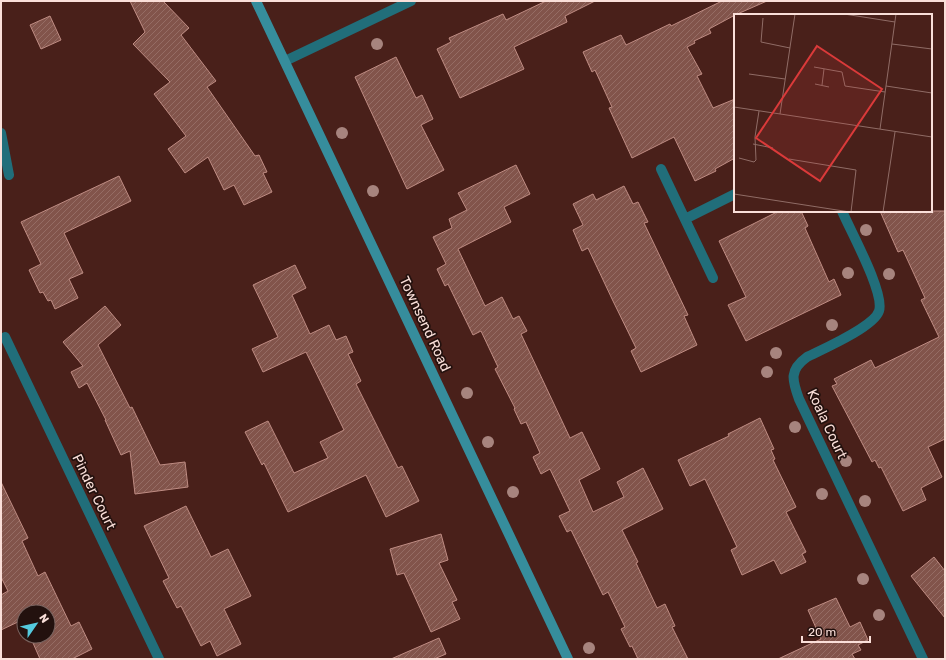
<svg xmlns="http://www.w3.org/2000/svg" width="946" height="660" font-family="Rubik,sans-serif">
	<defs>
		<pattern id="building-hatch" width="6" height="6" patternUnits="userSpaceOnUse"><rect width="6" height="6" fill="#82544b"/><path d="M-1 1l2-2M0 6l6-6M5 7l2-2" fill="none" stroke="#956c64"/></pattern>
	</defs>
	<rect width="100%" height="100%" fill="#49201a"/>
	<path fill="url(#building-hatch)" stroke="#bf8c83" d="M130,1h33l26,27 -8,7 35,46 -9,6 48,69 4,-1 8,17 -4,1 9,19 -28,13 -10,-20 -10,5 -16,-33 -23,16 -17,-24 18,-13 -32,-42 16,-12 -37,-38 12,-12z
		M546,1h49l-30,15 2,6 -53,25 10,22 -64,29 -23,-49 14,-7 -2,-4 54,-24 3,6z
		M722,1h45l-32,14 -26,14 2,4 -17,8 1,2 -8,4 15,27 -5,2 16,32 22,-9v59l-20,11 1,2 -21,10 -21,-44 -42,21 -23,-50 3,-1 -17,-37 -3,2 -9,-20 38,-17 5,10 44,-21 1,2z
		M50,16l11,24 -20,9 -11,-24z
		M396,57l20,41 6,-3 11,24 -12,6 23,45 -37,19 -52,-112z
		M516,165l14,29 -26,13 7,15 -53,27 27,57 17,-9 11,22 6,-3 8,15 -6,3 49,104 12,-6 18,37 -21,11 14,32 31,-15 -7,-15 26,-14 20,41 -41,21 16,32 -2,1 21,45 8,-4 10,22 -3,1 16,32h-50l-6,-13 -2,1 -9,-18 4,-2 -17,-35 -5,3 -32,-65 -4,2 -8,-16 11,-5 -20,-42 -9,5 -8,-17 7,-4 -14,-31 -5,2 -7,-15 1,-1 -20,-39 3,-2 -17,-36 -8,4 -25,-51 -3,2 -8,-17 9,-5 -13,-27 19,-9 -3,-9 18,-9 -9,-17z
		M119,176l12,25 -67,32 19,40 -14,6 9,19 -23,11 -4,-9 -3,1 -5,-9 -3,1 -11,-23 12,-6 -20,-42z
		M624,186l9,18 5,-2 10,20 -4,1 44,92 -4,1 13,29 -56,27 -10,-21 5,-3 -23,-47 -25,-53 -6,3 -9,-21 10,-5 -10,-21 20,-10 3,6z
		M779,211h22l7,15 -3,2 24,54 5,-3 7,16 -95,46 -18,-36 18,-8 -27,-56z
		M880,211h65v228l-17,8 14,30 -21,11 5,12 -23,11 -22,-44 -2,1 -4,-8 -3,2 -40,-76 5,-2 -3,-5 37,-19 4,8 64,-31 -18,-37 4,-2 -22,-48 -5,2z
		M295,265l11,23 -14,7 18,39 19,-9 7,15 10,-4 7,16 -5,2 13,27 -5,3 42,84 4,-2 17,35 -33,16 -20,-42 -78,37 -24,-49 -2,2 -17,-33 23,-11 26,52 34,-15 -8,-16 24,-12 -38,-78 -43,20 -11,-23 26,-12 -25,-52z
		M105,306l16,19 -23,20 32,63 2,-1 28,58 25,-3 3,25 -53,7 -5,-43 -9,4 -16,-35h1l-19,-37 -8,5 -8,-16 12,-6 -20,-24z
		M760,418l14,31 -3,1 4,9 -2,1 23,47 -10,5 20,40 -4,2 4,8 -25,12 -7,-14 -32,15 -11,-25 6,-3 -32,-68 -15,7 -12,-26 51,-24 -1,-2z
		M1,482l27,56 -6,3 16,35 7,-4 26,54 8,-4 13,27 -20,10h-32l-10,-23h18v-24h-24v12l-2,-4 -21,10v-35l7,-4 -7,-14z
		M186,506l25,51 17,-8 23,47 -27,13 17,35 -24,12 -7,-15 -9,5 -20,-40 -4,2 -14,-27 6,-3 -25,-52z
		M441,534l7,26 -9,3 18,37 -5,2 8,17 -29,13 -27,-59 -7,2 -7,-26z
		M934,557l11,14v47l-34,-42z
		M836,598l14,29 10,-5 8,18 -10,5 3,5 -9,4 3,5h-77l43,-20 -13,-29z
		M439,638l7,16 -12,5h-43z"/>
	<g fill="none" stroke-linecap="round" stroke-linejoin="round">
		<path stroke="#216e7a" stroke-width="10" d="M1,133l8,42
			M661,169l52,109
			M685,219l50,-25"/>
		<path stroke="#216e7a" stroke-width="10" d="M285,61l126,-60
			M842,211c8,19 43,82 37,100 -5,16 -56,38 -72,46 -18,13 -15,23 -8,42l124,260
			M5,337l154,322"/>
		<path stroke="#368d9c" stroke-width="10" d="M256,1l312,658"/>
	</g>
	<g fill="#a7847e">
		<circle cx="377" cy="44" r="6"/>
		<circle cx="342" cy="133" r="6"/>
		<circle cx="373" cy="191" r="6"/>
		<circle cx="866" cy="230" r="6"/>
		<circle cx="848" cy="273" r="6"/>
		<circle cx="889" cy="274" r="6"/>
		<circle cx="832" cy="325" r="6"/>
		<circle cx="776" cy="353" r="6"/>
		<circle cx="767" cy="372" r="6"/>
		<circle cx="467" cy="393" r="6"/>
		<circle cx="795" cy="427" r="6"/>
		<circle cx="488" cy="442" r="6"/>
		<circle cx="846" cy="461" r="6"/>
		<circle cx="513" cy="492" r="6"/>
		<circle cx="822" cy="494" r="6"/>
		<circle cx="865" cy="501" r="6"/>
		<circle cx="863" cy="579" r="6"/>
		<circle cx="879" cy="615" r="6"/>
		<circle cx="589" cy="648" r="6"/>
	</g>
	<g text-anchor="middle" dominant-baseline="central" stroke-width="3.5" stroke-linejoin="round" paint-order="stroke">
		<g font-size="14" fill="#fadfd9" stroke="#23110e">
			<text transform="translate(425 324) rotate(65)">Townsend Road</text>
			<text transform="translate(827 424) rotate(65)">Koala Court</text>
			<text transform="translate(94 492) rotate(64)">Pinder Court</text>
		</g>
	</g>
	<g transform="translate(734 14)">
		<rect width="198" height="198" fill="#49201a"/>
		<path fill="none" stroke="#906c66" stroke-width="1" d="M110,0l51,8M29,4l-2,24 29,6M158,30l40,5M80,53l28,5 3,14 40,6M15,60l36,5M81,70l14,3M88,71l2,-16M152,72l46,7M0,93l198,30M46,100l15,-100M146,115l16,-115M19,130l20,4M5,144l15,4 2,-2 -1,-23 4,-26M55,145l67,11 -5,42M0,180l116,18M149,198l12,-80"/>
		<path fill="#da3a3a" fill-opacity="0.15" stroke="#da3a3a" stroke-width="2" d="M83,32l65,43 -62,92 -64,-43z"/>
		<rect width="198" height="198" fill="none" stroke="#fadfd9" stroke-width="2"/>
	</g>
	<rect width="946" height="660" fill="none" stroke="#fadfd9" stroke-width="4"/>
	<g transform="translate(36 624) rotate(56)"><circle r="19" fill="#23110e" stroke="#79635f"/>
	<path d="M0-3L7 15L0 10L-7 15Z" fill="#54cade"/>
	<text y="-6" font-size="11" font-weight="bold" text-anchor="middle" fill="#fadfd9">N</text>
	</g>
	<path d="M802 636v6h68v-6" fill="none" stroke="#fadfd9" stroke-width="2"/>
	<text x="808" y="636" font-size="12" fill="#fadfd9" stroke="#23110e" stroke-width="3" paint-order="stroke">20 m</text>
</svg>
